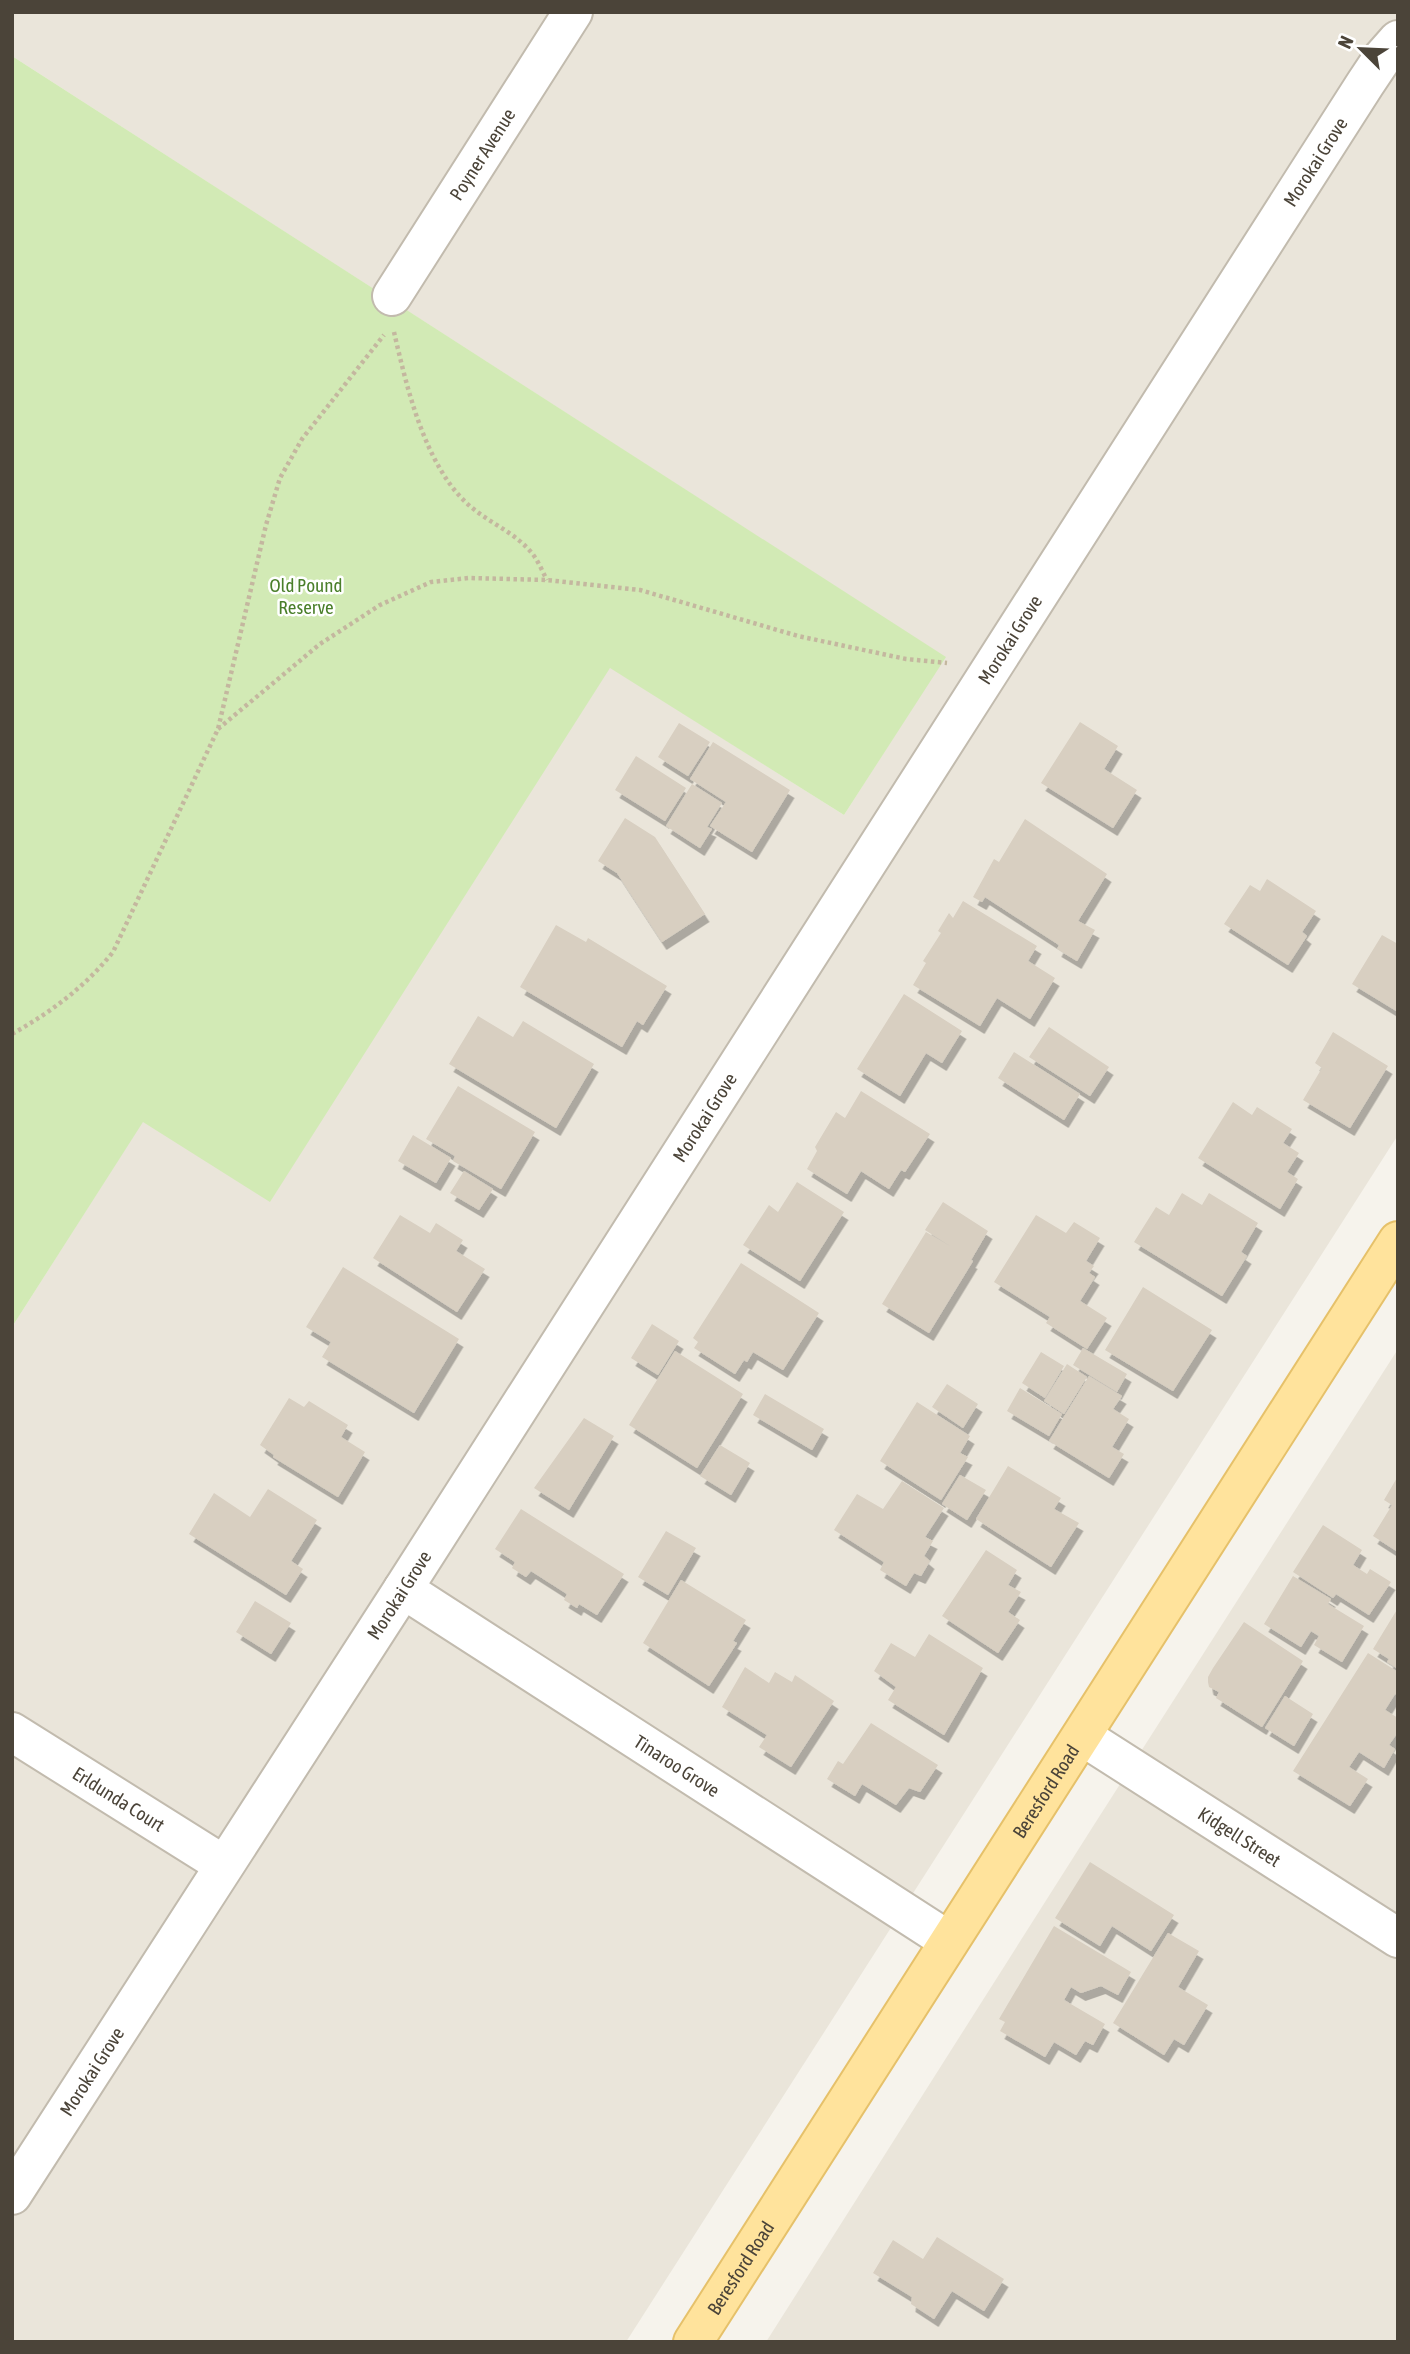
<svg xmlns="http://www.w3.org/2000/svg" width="1410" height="2354" font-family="'Asap Condensed',sans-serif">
	<defs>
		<filter id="shadow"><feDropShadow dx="4.5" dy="8" stdDeviation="0" flood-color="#0004"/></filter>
	</defs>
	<rect width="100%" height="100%" fill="#f6f3ec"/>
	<path fill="#eae5da" d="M12,12h1386v1123l-772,1207h-614v-1015l131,-206 127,80 340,-534 234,148 101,-158 -933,-601z
		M1398,1349v993h-632l326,-514z"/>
	<path fill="#d2eab5" d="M12,56l934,601 -102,158 -234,-147 -340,534 -127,-80 -131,205z"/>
	<path fill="#d8cfc1" filter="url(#shadow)" d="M1080,722l38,24 -14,23 33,21 -24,38 -72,-45z
		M679,723l31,19 -22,34 -30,-19z
		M713,742l77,48 -38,62 -42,-26 16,-24 -36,-23z
		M636,756l50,32 -21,33 -50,-31z
		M692,784l30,19 -15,24 5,2 -12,19 -34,-22z
		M625,818l30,19 50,77 -43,28 -45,-69 -19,-12z
		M1025,819l82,55 -29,47 17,9 -18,31 -20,-12 2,-4 -74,-48 -3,5 -9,-5 21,-38 5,3z
		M1267,879l49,32 -14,21 5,4 -19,29 -64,-41 26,-39 10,6z
		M963,901l74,45 -9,15 27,17 -25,41 -33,-21 -17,28 -67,-41 13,-22 -3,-2 18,-28 -3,-2 11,-18 4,5z
		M556,925l30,17 2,-4 79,48 -24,39 -6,-4 -15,26 -102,-60z
		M1382,935l16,9v68l-46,-28z
		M904,994l58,37 -20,32 -16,-10 -26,43 -43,-27z
		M478,1016l35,21 10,-16 71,43 -38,64 -107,-64z
		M1049,1027l60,40 -19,29 -61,-39z
		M1333,1032l55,34 -38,62 -47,-28 19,-32 -7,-5z
		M1014,1052l66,42 -16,26 -66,-42z
		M458,1086l77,46 -34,57 -48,-28 2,-5 -29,-17z
		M861,1091l69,43 -25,38 -4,-2 -12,19 -28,-18 -14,23 -40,-25 10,-18 -2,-4 21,-35 9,6z
		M1233,1102l19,13 5,-8 35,22 -9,14 16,10 -12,19 11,7 -18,30 -82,-51z
		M413,1135l38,23 -15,25 -38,-22z
		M464,1171l29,18 -14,21 -29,-17z
		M797,1182l47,30 -44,69 -57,-36 26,-40 9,7z
		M1182,1193l20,12 7,-12 49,30 -17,29 6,4 -25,40 -88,-54 22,-35 13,8z
		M943,1202l45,29 -17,29 2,1 -44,72 -47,-29 44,-72 24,14 -25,-16z
		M400,1215l30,18 6,-10 27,17 -7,11 29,18 -28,43 -84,-54z
		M1036,1215l30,18 8,-11 26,16 -14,23 8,5 -5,7 6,4 -15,24 27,17 -20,31 -41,-26 4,-6 -56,-35z
		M741,1263l78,50 -36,57 -30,-18 -6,10 -3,-2 -9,14 -41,-26 4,-6 -5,-4z
		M343,1267l116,72 -45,74 -92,-56 9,-15 -25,-15z
		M1143,1287l69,43 -39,61 -68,-41z
		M652,1324l27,17 -21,34 -27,-17z
		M1083,1348l44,26 -10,18 -44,-27z
		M675,1351l68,43 -46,74 -68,-43z
		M1041,1352l23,14 -19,32 -23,-15z
		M1067,1364l20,13 -23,37 -20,-13z
		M1089,1376l33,20 -9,13 16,10 -17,28 12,7 -15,24 -60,-37z
		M947,1384l31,20 -15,24 -31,-21z
		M1020,1388l42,26 -13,22 -42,-25z
		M765,1394l59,35 -12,21 -59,-35z
		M289,1398l15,9 5,-6 39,24 -7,12 24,15 -27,45 -65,-40 1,-2 -14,-10z
		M917,1402l53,34 -10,17 8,4 -27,43 -61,-39z
		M584,1418l30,18 -45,74 -35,-22z
		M720,1445l30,18 -19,32 -31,-19z
		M1008,1466l53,32 -7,11 25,14 -28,44 -75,-48z
		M960,1475l26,15 -19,30 -25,-16z
		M1398,1476v76l-25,-16 19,-31 -8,-5z
		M902,1481l42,27 -19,29 8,4 -9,15 6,5 -9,15 -7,-3 -8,13 -26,-16 4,-8 -50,-32 23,-36 26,15z
		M268,1489l49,31 -26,41 12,8 -17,26 -97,-61 25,-41 36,24z
		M521,1509l103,65 -27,41 -18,-11 -2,4 -13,-8 3,-6 -36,-23 -5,6 -14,-9 3,-6 -20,-13z
		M1323,1525l39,25 -9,15 14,9 3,-5 21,13 -22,33 -33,-21 -3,4 -40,-26z
		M666,1531l30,17 -28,47 -30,-18z
		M986,1550l31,20 -9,15 13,7 -13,20 12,8 -22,33 -56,-37z
		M1293,1576l38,23 -3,5 36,22 -22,36 -28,-17 5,-9 -8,-5 -10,16 -37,-23z
		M681,1580l65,40 -13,21 4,2 -28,43 -66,-43z
		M255,1601l36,22 -20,31 -35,-22z
		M1398,1608v61l-11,-7 2,-3 -16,-10z
		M1244,1622l59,39 -41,66 -46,-29 3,-6 -10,-5 -1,-5v-5l5,-9z
		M929,1634l54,34 -39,67 -56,-35 8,-13 -22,-16 17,-28 24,14z
		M1368,1653l30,19v23l-3,-1 -10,16 13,8v14l-9,13 6,4 -11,19 -25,-16 -10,15 19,12 -18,27 -57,-35z
		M745,1667l24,16 6,-11 17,10 3,-7 39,26 -43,66 -32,-20 8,-12 -45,-28z
		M1285,1696l28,18 -19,32 -29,-18z
		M871,1723l67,42 -18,27 -11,-4 -13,17 -34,-21 -7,12 -28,-17 11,-18 5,3z
		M1090,1862l84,53 -23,36 -39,-25 -12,20 -45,-28z
		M1054,1926l77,46 -13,23 -17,-9 -20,7 -10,-6 -7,13 41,24 -12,21 -8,-4 -9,14 -22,-13 -9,15 -45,-26 5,-9 -6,-3z
		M1168,1933l31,18 -21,36 30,18 -24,40 -10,-6 -10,16 -51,-32z
		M937,2237l67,42 -20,32 -32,-20 -18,28 -23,-15 1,-7 -39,-24 20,-33 30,19z"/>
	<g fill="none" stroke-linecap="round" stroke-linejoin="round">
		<defs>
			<g id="minor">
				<path id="s1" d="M392,296l181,-284"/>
				<path id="s2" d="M403,1589l546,352"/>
				<path id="s3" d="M12,1732l212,133"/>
				<path id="s4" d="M1082,1736l316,202"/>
				<path id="s5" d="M12,2195l391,-606 962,-1505 18,-27 15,-17"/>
			</g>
			<g id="major">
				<path id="s6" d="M693,2342l705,-1101"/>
			</g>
		</defs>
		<use href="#minor" stroke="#c2bbae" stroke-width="42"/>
		<use href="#major" stroke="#e6c16a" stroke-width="42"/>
		<path stroke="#c4b79f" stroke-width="4.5" stroke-dasharray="3.5 3.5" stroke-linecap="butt" d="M394,332c13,56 31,136 77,175 19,16 44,26 60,45 7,8 11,19 16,28
			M218,729l102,-85 60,-39 51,-23 38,-4 78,2 93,10 158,46 108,23 41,4
			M12,1034c39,-22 73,-47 101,-82l105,-223 48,-204 14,-47 22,-39 82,-104"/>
		<use href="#minor" stroke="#fff" stroke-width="38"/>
		<use href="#major" stroke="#ffe39c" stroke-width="38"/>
	</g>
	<g text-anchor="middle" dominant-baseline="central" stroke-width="5" stroke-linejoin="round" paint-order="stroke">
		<g font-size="19" fill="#4b4439" stroke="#fff">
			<text stroke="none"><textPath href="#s1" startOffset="168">Poyner Avenue</textPath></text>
			<text stroke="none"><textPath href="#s5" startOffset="2415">Morokai Grove</textPath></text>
			<text stroke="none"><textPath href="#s5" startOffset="1848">Morokai Grove</textPath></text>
			<text stroke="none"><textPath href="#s5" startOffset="1281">Morokai Grove</textPath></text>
			<text stroke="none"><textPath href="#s5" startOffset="714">Morokai Grove</textPath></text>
			<text stroke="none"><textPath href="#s2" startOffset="326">Tinaroo Grove</textPath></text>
			<text stroke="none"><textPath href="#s6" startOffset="654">Beresford Road</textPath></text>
			<text stroke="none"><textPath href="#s3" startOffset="126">Erldunda Court</textPath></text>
			<text stroke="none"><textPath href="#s4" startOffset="187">Kidgell Street</textPath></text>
			<text stroke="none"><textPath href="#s5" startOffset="147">Morokai Grove</textPath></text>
			<text stroke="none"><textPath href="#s6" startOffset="88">Beresford Road</textPath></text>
		</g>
		<g font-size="19" fill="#4a7f2a" stroke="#fff">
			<text x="306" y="585">Old Pound<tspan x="306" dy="22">Reserve</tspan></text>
		</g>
	</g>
	<rect width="1410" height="2354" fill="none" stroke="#4b4439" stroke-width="28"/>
	<g transform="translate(1361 49) rotate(294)" stroke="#ffffff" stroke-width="5" paint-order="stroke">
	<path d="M0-5L12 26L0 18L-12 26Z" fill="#4b4439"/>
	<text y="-10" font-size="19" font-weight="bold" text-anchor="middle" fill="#4b4439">N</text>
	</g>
</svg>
